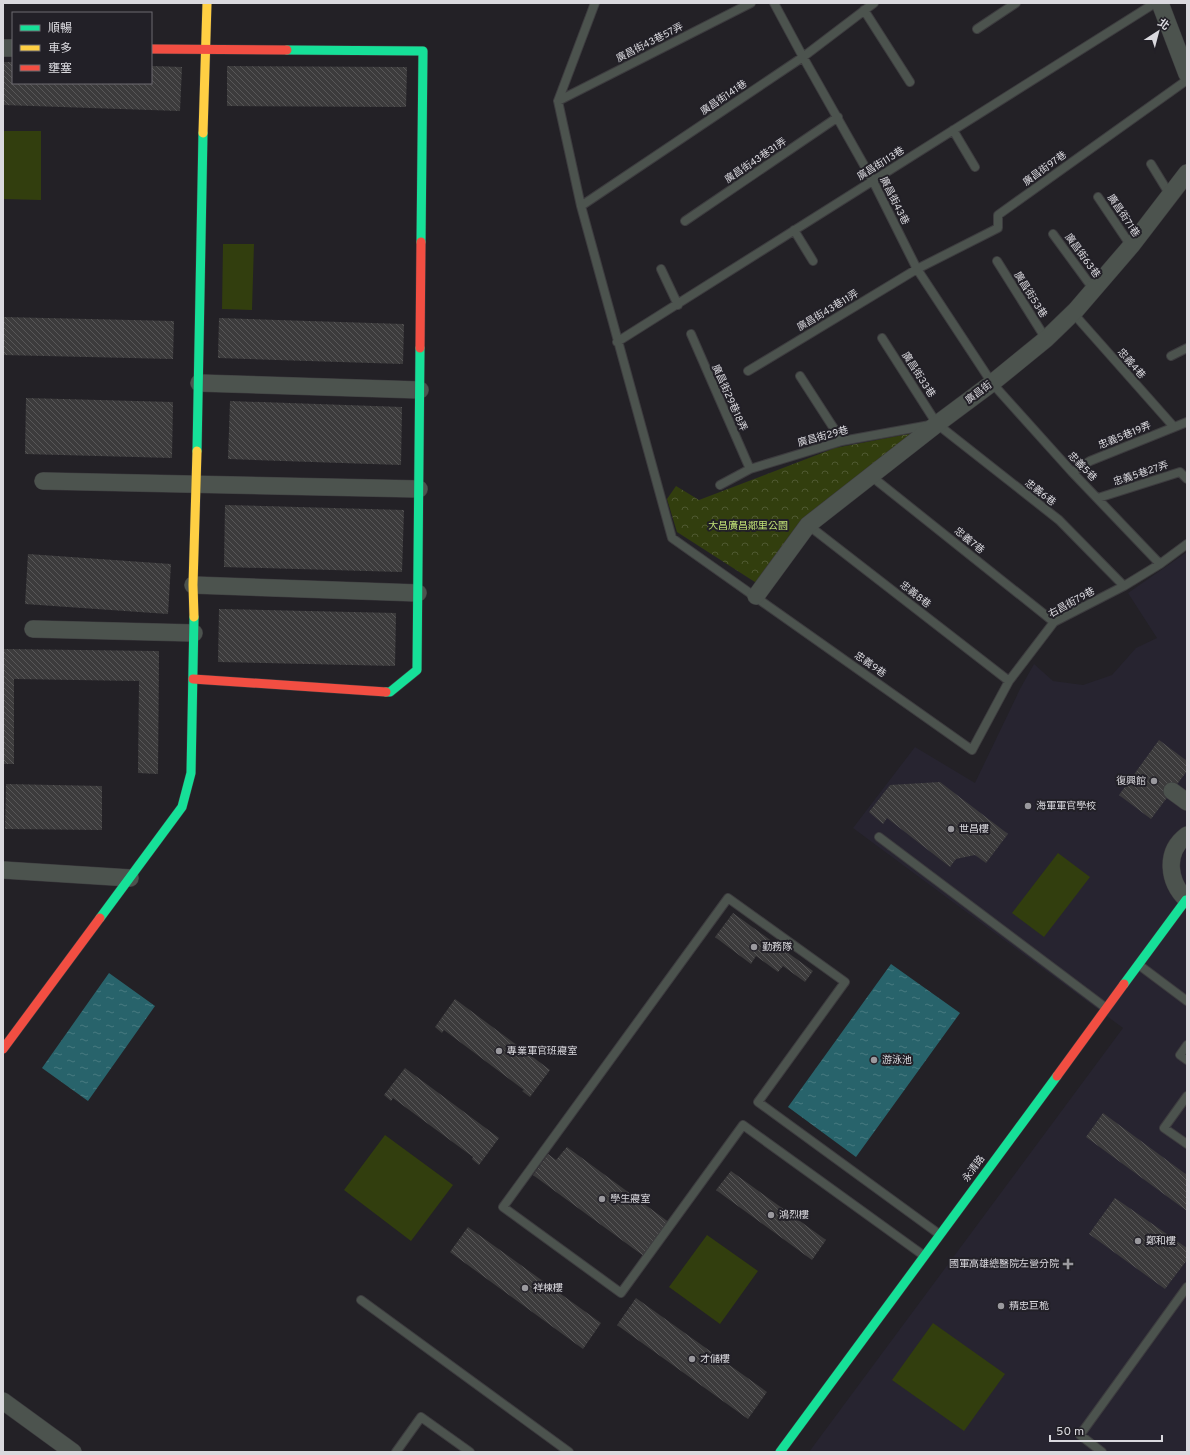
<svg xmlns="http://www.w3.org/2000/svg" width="1190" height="1455" font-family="Overpass,'Noto Sans TC',sans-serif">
	<defs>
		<pattern id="park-crowns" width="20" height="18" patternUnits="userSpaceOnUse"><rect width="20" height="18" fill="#323e0e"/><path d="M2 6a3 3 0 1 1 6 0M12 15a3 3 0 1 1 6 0" fill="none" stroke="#4f5931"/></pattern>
		<pattern id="water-ripples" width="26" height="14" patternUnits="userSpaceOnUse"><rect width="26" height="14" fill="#28636b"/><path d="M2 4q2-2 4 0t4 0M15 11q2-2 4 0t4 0" fill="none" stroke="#477980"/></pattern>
		<pattern id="building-back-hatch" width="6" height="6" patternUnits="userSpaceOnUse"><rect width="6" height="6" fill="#3c3b3c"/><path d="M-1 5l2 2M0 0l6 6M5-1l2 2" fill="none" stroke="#585758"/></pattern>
	</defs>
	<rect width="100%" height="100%" fill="#232126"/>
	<path fill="#272430" d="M1187,552v900h-378l314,-424 -270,-200 62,-81 60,36 45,-94 14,-25 19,17 30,4 29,-10 24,-27 21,-10 -29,-45z"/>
	<path fill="url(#park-crowns)" d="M919,432l-161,152 -81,-52 -10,-33 9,-13 23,14 136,-52z"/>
	<path fill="#323e0e" d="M3,131h38v69l-38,-1z
		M223,244h31l-2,66 -30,-1z
		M1058,853l32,24 -46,60 -32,-24z
		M385,1135l68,50 -42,56 -67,-51z
		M707,1235l51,36 -38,53 -51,-37z
		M933,1323l72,51 -41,57 -72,-51z"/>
	<path fill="url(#water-ripples)" d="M891,964l69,49 -104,144 -68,-50z
		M109,973l46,33 -67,95 -46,-33z"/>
	<path fill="url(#building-back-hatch)" d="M3,62h10v21h138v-17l31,1 -2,44 -177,-6z
		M227,66l180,1 -1,40 -179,-1z
		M3,317l171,4 -1,38 -170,-4z
		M219,318l185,6 -1,40 -185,-6z
		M26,398l147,4 -1,56 -147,-4z
		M230,401l172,6 -1,58 -173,-6z
		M225,505l179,5 -2,62 -178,-5z
		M28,554l143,10 -3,50 -143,-10z
		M219,609l177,4 -1,53 -177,-4z
		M3,649l156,2 -1,123 -20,-1 1,-92 -125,-2v85h-11z
		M1159,740l28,21v10l-36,48 -32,-24z
		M940,782l68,52 -22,29 -11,-8 -19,4 -6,8 -63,-49 -4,6 -14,-12 21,-27z
		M6,784l96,2v44l-97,-1z
		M733,913l80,58 -8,11 -22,-16 -5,6 -22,-16 -5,8 -36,-27z
		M455,999l95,71 -20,27 -8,-6 2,-1 -80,-60 -2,3 -7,-6z
		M405,1068l94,70 -20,27 -7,-6 1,-2 -80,-59 -2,3 -7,-6z
		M1103,1113l84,62v36l-101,-74z
		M567,1147l103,76 -25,34 -112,-82 15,-21 8,6z
		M731,1171l95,69 -14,20 -96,-70z
		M1115,1198l72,50v12l-22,29 -76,-55z
		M468,1227l133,96 -18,26 -133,-97z
		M636,1298l131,94 -19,27 -131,-94z"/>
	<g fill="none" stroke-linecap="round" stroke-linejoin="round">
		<defs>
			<path id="lane" d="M595,3l-37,98 23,105 91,332 300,212 37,-69 45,-59 70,-36 36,-22 27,-20
				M774,3l29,54 70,124 44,88 75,114 80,89 88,92
				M864,10l46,72
				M977,29l39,-26
				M558,101l193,-98
				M953,130l22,37
				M1151,164l19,31
				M1098,197l33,49
				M581,206l222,-149 71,-54
				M685,221l153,-104
				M794,230l19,31
				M1053,234l41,56
				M997,261l49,78
				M661,269l17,36
				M1073,313l101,114
				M691,334l59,135
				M882,338l55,86 122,96 65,66
				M617,342l538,-339
				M1171,356l16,-8
				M748,371l169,-102 81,-41v-13l189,-135
				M800,376l42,65
				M1072,472l18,-11 97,-39
				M871,476l183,146
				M720,485l30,-16 92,-28 88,-16
				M1098,498l82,-26 7,7
				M808,525l201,156
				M879,837l227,171
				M1139,965l48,36
				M1187,1045l-7,10 7,5
				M1187,1096l-23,32 23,16
				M923,1255l-180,-130 -122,168 -118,-86 225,-309 117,84 -87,120 181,132
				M361,1300l208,152
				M396,1452l25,-35 49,35
				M1102,1452l-22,-17 107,-148"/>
			<path id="street" d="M1160,3l27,71
				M3,48h10
				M199,383l221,7
				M43,481l376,8
				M193,585l225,8
				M756,596l52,-71 129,-101 55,-41 54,-44 30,-29 55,-64 56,-73
				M33,629l161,4
				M1172,791l15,11
				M1187,835c-23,17 -19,47 0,65
				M3,870l127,8
				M3,1401l70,51"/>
			<path id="fast" d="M287,50l136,1 -2,191
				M197,451l6,-318
				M386,692h4l27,-22 3,-322
				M100,918l82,-111 9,-34 3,-156
				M1124,984l62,-84
				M780,1452l277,-376"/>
			<path id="slow" d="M203,133l4,-130
				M194,617l-1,-32 4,-134"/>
			<path id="jam" d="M151,49l136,1
				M420,348l1,-106
				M193,679l193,13
				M3,1049l97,-131
				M1057,1076l67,-92"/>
		</defs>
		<use href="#lane" stroke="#3d3c3f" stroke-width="10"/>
		<use href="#street" stroke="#3d3c3f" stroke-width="18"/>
		<use href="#fast" stroke="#3d3c3f" stroke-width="10"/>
		<use href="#slow" stroke="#3d3c3f" stroke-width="10"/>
		<use href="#jam" stroke="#3d3c3f" stroke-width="10"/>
		<use href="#lane" stroke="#4c534e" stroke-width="8"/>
		<use href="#street" stroke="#4c534e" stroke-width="17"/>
		<use href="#fast" stroke="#16e098" stroke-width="9"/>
		<use href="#slow" stroke="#ffcf43" stroke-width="9"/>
		<use href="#jam" stroke="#f24e42" stroke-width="9"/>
	</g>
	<g fill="#9a999e" stroke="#222027" stroke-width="1.5">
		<circle cx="1154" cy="781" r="4"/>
		<circle cx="1028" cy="806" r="4"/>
		<circle cx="951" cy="829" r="4"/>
		<circle cx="754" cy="947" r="4"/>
		<circle cx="499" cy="1051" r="4"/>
		<circle cx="874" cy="1060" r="4"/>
		<circle cx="602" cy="1199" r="4"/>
		<circle cx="771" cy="1215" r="4"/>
		<circle cx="1138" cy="1241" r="4"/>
		<path d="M1066 1258h4v4h4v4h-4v4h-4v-4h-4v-4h4z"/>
		<circle cx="525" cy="1288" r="4"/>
		<circle cx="1001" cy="1306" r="4"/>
		<circle cx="692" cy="1359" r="4"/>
	</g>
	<g text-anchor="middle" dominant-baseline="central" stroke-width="4" stroke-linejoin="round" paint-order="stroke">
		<g font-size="10" fill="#dad9de" stroke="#222027">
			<text transform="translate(650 43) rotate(-27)">廣昌街43巷57弄</text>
			<text transform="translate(724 98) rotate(-34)">廣昌街141巷</text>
			<text transform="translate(756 161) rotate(-34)">廣昌街43巷31弄</text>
			<text transform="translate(881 164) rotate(-32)">廣昌街113巷</text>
			<text transform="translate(1045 169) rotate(-36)">廣昌街97巷</text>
			<text transform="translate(894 201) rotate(63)">廣昌街43巷</text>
			<text transform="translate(1123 216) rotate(56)">廣昌街71巷</text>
			<text transform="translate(1082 256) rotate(54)">廣昌街63巷</text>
			<text transform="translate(1030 295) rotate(58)">廣昌街53巷</text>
			<text transform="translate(828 311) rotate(-31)">廣昌街43巷11弄</text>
			<text transform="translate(1131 364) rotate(49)">忠義4巷</text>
			<text transform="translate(918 375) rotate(57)">廣昌街33巷</text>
			<text transform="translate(979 393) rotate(-37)">廣昌街</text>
			<text transform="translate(729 398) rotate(66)">廣昌街29巷18弄</text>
			<text transform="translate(1125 436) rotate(-22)">忠義5巷19弄</text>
			<text transform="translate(823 437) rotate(-15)">廣昌街29巷</text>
			<text transform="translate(1082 467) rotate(46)">忠義5巷</text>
			<text transform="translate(1141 474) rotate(-18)">忠義5巷27弄</text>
			<text transform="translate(1040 493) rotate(38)">忠義6巷</text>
			<text transform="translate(969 541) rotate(39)">忠義7巷</text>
			<text transform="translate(915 595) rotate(38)">忠義8巷</text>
			<text transform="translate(1072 603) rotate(-29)">右昌街79巷</text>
			<text transform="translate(870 665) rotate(35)">忠義9巷</text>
			<text transform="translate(974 1169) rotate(-54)">永清路</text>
		</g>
		<g font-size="10" fill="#c0e176" stroke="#222027">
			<text x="748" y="526">大昌廣昌鄰里公園</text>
		</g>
		<g font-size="10" fill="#dad9de" stroke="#222027" text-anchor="start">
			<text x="1146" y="781" text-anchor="end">復興館</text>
			<text x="1036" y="806">海軍軍官學校</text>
			<text x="959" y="829">世昌樓</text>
			<text x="762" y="947">勤務隊</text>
			<text x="507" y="1051">專業軍官班寢室</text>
			<text x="882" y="1060">游泳池</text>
			<text x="610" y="1199">學生寢室</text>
			<text x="779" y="1215">鴻烈樓</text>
			<text x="1146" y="1241">鄭和樓</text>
			<text x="1059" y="1264" text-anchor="end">國軍高雄總醫院左營分院</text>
			<text x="533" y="1288">祥棟樓</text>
			<text x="1009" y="1306">精忠巨桅</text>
			<text x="700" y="1359">才儲樓</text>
		</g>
	</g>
	<rect width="1190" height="1455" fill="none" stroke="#dad9de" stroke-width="8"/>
	<rect x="12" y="12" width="140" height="72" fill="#222027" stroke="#6c6a70"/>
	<rect x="20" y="25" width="20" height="6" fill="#16e098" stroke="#6c6a70"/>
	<text x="48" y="32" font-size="12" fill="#dad9de">順暢</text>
	<rect x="20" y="45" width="20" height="6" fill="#ffcf43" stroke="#6c6a70"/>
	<text x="48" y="52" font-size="12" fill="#dad9de">車多</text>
	<rect x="20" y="65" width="20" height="6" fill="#f24e42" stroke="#6c6a70"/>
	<text x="48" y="72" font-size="12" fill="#dad9de">壅塞</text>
	<g transform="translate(1158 32) rotate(36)" stroke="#222027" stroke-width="3" paint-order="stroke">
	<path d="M0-3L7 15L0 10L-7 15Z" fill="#dad9de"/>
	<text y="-6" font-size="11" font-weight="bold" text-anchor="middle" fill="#dad9de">北</text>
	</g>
	<path d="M1050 1435v6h112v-6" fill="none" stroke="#dad9de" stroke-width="2"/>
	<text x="1056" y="1435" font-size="12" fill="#dad9de" stroke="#222027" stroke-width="3" paint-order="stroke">50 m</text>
</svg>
